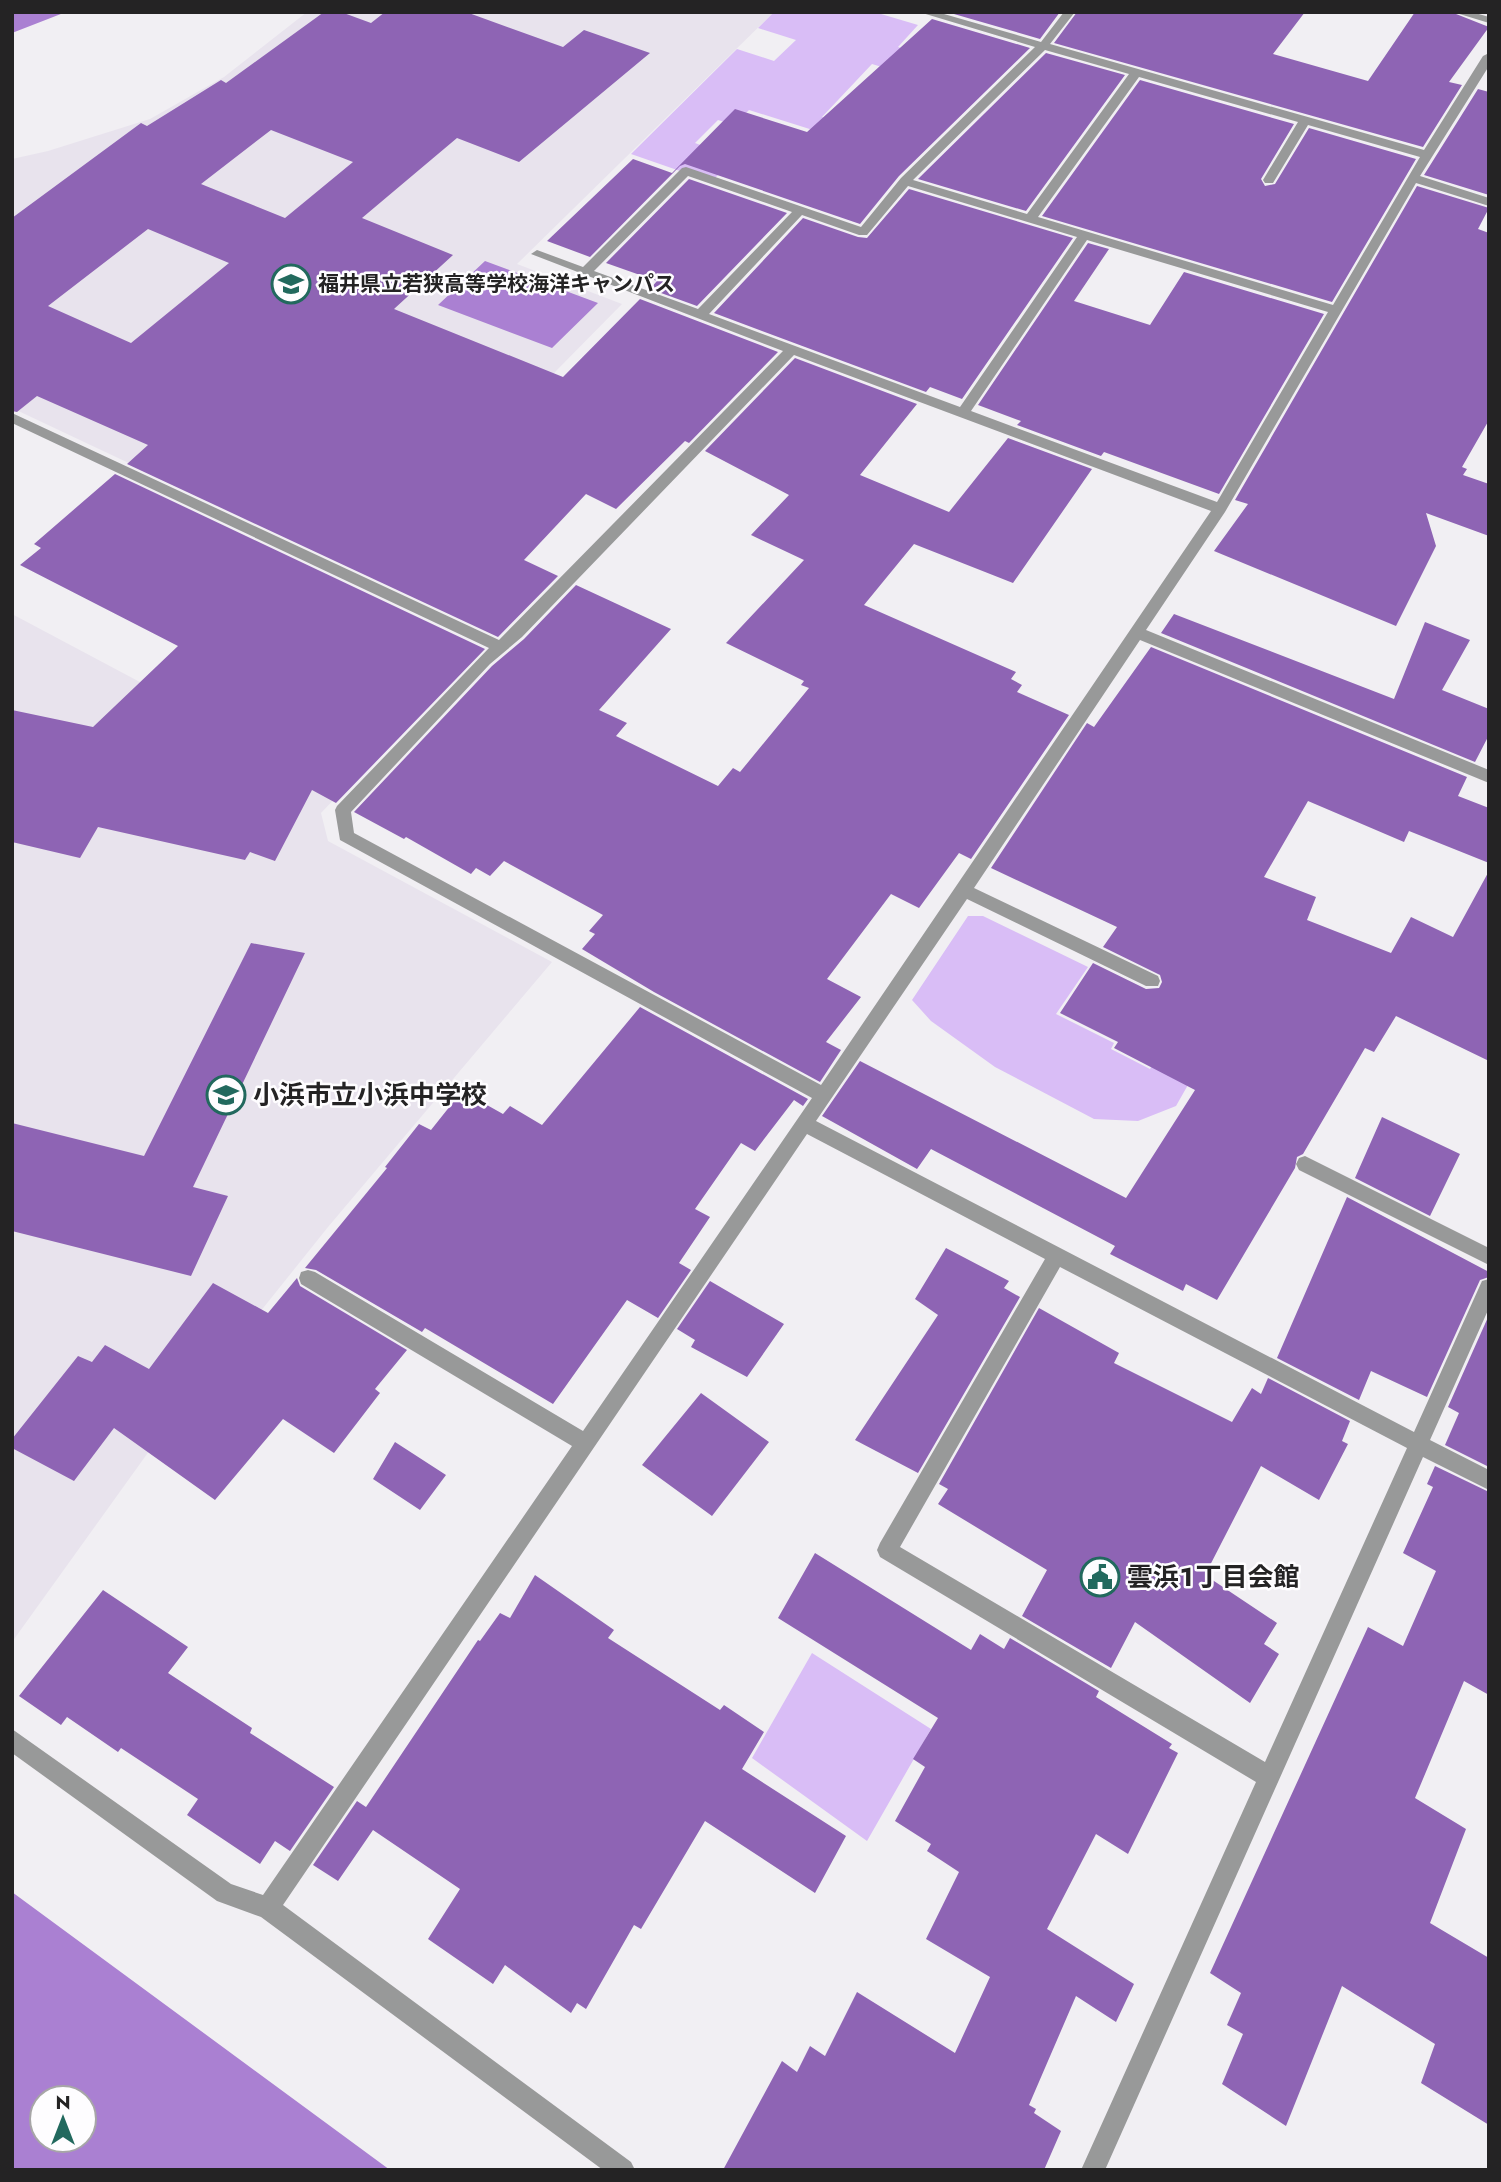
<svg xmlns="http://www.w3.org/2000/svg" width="1501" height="2182" font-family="Jost,'Noto Sans JP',sans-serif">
	<rect width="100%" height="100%" fill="#f1eff3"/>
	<path fill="#e8e3ed" d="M307,12h467l-257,252 105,40 -139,141 -140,119 -331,-156v-249l36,-8 102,-32 74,-42z
		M12,614l331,176 -22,23 7,28 224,121 -224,265 -112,140 -69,87 -135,188z"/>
	<path fill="#d9bdf6" d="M774,12h108l-1,2 37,11 -20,22 13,5 -16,19 -23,-7 -50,53 6,2 -12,12 -67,-21 -15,15 -16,-5 -23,23 40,15 -21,21 -34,-8 -49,-17 106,-105 37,12 22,-21 -38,-12z
		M968,916h15l105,51 -32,47 58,29 -3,6 39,20 29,-47 35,17 -38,67 -38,15 -44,-2 -99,-52 -64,-46 -19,-21z
		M812,1653l119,76 -64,112 -115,-83z"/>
	<path fill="#aa80d2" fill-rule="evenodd" d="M12,12h54l-54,21z
		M485,261l113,42 -46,45 -114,-43z
		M12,1892l378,278h-378zM42,2098h42v42h-42z"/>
	<path fill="#8e64b4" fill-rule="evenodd" d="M324,12h17l30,11 14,-11h81l97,35 21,-17 66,23 -131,109 -62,-24 -95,80 91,37 -59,54 169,68 77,-78 138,53 -89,91 -4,-2 -69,68 -30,-15 -62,66 34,16 -60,61 -371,-173 21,-19 -111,-49 -20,16 -5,-1v-193l129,-95 6,3 74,-46 5,3zM271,130l82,32 -68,56 -84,-34zM148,229l81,34 -98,80 -83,-37z
		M947,12h113l-20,27z
		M1077,12h228l-32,42 95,27 47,-69h36l38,15 -40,55 13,3 -39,62 -369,-104z
		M932,19l98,29 -131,128 -39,48 -175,-60 -5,2 -90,91 -43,-16 86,-82 39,14 63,-64 72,23z
		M1046,53l79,22 -99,136 -108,-32z
		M1140,80l154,44 -33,55 4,7 10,-2 34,-56 107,31 -84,143 -290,-86z
		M1478,89l11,3v103l-65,-20z
		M689,179l98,34 -90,93 -47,-17 7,-8 -51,-18z
		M1417,186l72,22 -11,21 11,4v187l-27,47 5,2 -4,6 26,9v52l-63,-23 10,33 -40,80 -182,-75 34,-47 -13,-4z
		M909,189l164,49 -111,161 -32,-12 -4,5 -212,-79 89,-95 55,19 9,1z
		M1088,243l21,6 -35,52 76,24 34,-53 140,42 -105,180 -115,-42 -3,4 -84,-31 4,-4 -43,-16z
		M795,358l122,46 -57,71 89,37 59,-74 84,31 -79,114 -99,-39 -50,61 152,67 -5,7 11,6 -5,7 52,23 -98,144 -12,-6 -40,55 -28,-14 -64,85 34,18 -35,45 15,8 -21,32 -166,-90 -72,-43 13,-15 -6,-3 14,-16 -99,-54 -14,15 -14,-8 -5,6 -65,-37 -2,2 -50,-27 138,-146 32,-27 52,-54 95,44 -72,81 28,13 -11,13 102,50 15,-18 7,4 69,-84 -8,-3 3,-4 -78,-38 78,-83 -53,-25 38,-40 -84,-44z
		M115,474l370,175 -149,154 -24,-13 -37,71 -25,-9 -5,8 -147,-33 -18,31 -68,-16v-132l81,17 85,-81 -158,-81 21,-17 -7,-4z
		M1174,614l220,85 31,-77 45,18 -28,50 47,19v26l-14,27 -314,-129z
		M1151,647l316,130 -9,19 31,12v55l-80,-32 -5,11 -96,-41 -44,76 52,20 -9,23 84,33 20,-36 42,20 36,-66v190l-93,-45 -22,36 -9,-4 -62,106 -6,3 -2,11 -78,132 -31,-16 -3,7 -73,-37 5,-8 -184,-97 -14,20 -95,-53 38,-55 266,137 69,-108 -81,-42 4,-6 -58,-29 33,-50 53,26 13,-1 3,-6 -2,-7 -57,-28 14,-20 -126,-59 96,-145 7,4z
		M251,943l54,10 -112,234 35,9 -37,80 -179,-45v-108l132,33z
		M640,1007l168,92 -5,7 -9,-6 -39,51 -14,-8 -46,66 15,8 -31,46 12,7 -33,48 -31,-18 -74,104 -128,-76 -3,4 -106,-62 -11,-2 82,-100 -2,-1 34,-43 12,6 31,-39 41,23 7,-8 32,19z
		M1382,1117l78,37 -30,62 -75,-38z
		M1347,1197l142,75v5l-9,3 -53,117 -56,-26 -12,29 -82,-42z
		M946,1248l63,33 -5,7 16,9 -102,176 -63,-33 83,-125 -23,-16z
		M297,1278l3,8 107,64 -32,39 5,4 -46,60 -51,-34 -68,81 -101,-72 -40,53 -62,-33v-9l66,-83 14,6 13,-17 44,24 64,-86 55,30z
		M710,1281l74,43 -37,53 -56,-30 4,-7 -18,-11z
		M1039,1308l80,45 -5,10 118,59 20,-34 9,6 7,-16 82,43 -8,20 6,3 -29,56 -58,-34 -56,109 72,48 -13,21 15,10 -29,49 -115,-81 -24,46 -89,-52 25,-46 -109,-66 10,-15 -9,-5z
		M1489,1315v152l-44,-22 14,-32 -11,-6z
		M701,1393l68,49 -57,74 -70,-51z
		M395,1442l51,33 -26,35 -47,-31z
		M1435,1466l54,26v203l-25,-14 -49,117 51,31 -36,94 59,35v167l-68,-42 14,-39 -93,-58 -56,140 -64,-42 21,-50 -16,-9 14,-32 -31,-20 158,-346 35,19 33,-75 -33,-18 30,-66 -6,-3z
		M815,1553l156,97 9,-16 24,15 6,-11 89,53 -3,6 76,47 -3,4 9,5 -50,101 -32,-20 -49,95 87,55 -18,38 -40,-26 -47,109 7,4 -2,4 27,18 -17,39h-321l59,-109 15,11 13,-26 15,10 32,-64 98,61 35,-76 -64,-38 33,-67 -32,-21 4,-7 -36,-23 30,-54 -12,-8 25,-41 -160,-100z
		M535,1575l79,55 -6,8 112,72 4,-5 40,27 -22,37 104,67 -31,57 -110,-72 -64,108 -7,-4 -48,84 -9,-6 -6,10 -66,-48 -12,19 -65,-45 32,-50 -87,-59 -35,51 -25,-16 44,-64 9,6 112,-167 2,1 20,-28 10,5z
		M103,1590l85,57 -20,26 84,55 -2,5 84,54 -44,64 -15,-10 -15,23 -73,-49 11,-16 -77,-51 -3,4 -51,-35 -6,8 -42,-29z"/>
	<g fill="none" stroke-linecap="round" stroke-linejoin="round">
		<path fill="#989999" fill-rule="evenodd" d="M919,12h18l104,30 23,-30h11l-25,32 374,106 59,-94 6,-3v13l-69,110 69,22v8l-73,-23 -191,329 -79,118 343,140v13l-349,-143 -166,248 184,88 2,5 -2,5h-12l-179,-87 -151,222 598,311 68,-151 7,-2v29l-59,132 59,30v20l-66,-33 -318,713h-24l175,-388 -376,-225 -3,-7 3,-7 165,-284 -238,-125 -524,771 348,257 4,8h-32l-342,-253 -44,-16 -205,-148v-24l219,155 32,11 309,-449 -271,-162 -2,-6 2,-6 7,-2 7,2 268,159 229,-333 -472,-258 -5,-30 2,-4 152,-158 -477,-225v-10l487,227 284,-289 -252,-97 6,-4 46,17 99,-99 4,-1 175,60 40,-49 134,-131zM1045,50l84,24 -102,140 -114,-34zM1139,77l159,45 -35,58 2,3h8l35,-58 112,32 -87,148 -295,-88zM688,176l104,36 -94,97 -104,-38zM908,186l169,51 -117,170 -251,-93 93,-99 57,20h8zM1087,240l241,72 -111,190 -246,-91zM794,355l417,156 -390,574 -467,-252 -3,-21 139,-148 32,-27zM1060,1267l347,181 -142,314 -365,-215z
			M1453,12h19l17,5v6z
			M1305,1156l184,92v17l-190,-95 -3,-6 3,-6z"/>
	</g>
	<defs>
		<symbol id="school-ring" viewBox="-11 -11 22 22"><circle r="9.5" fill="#fefdff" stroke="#22695e" stroke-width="1.5"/><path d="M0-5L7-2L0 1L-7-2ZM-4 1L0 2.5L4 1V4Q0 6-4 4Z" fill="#22695e"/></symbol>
		<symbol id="civic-ring" viewBox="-11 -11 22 22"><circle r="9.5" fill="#fefdff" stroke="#22695e" stroke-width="1.5"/><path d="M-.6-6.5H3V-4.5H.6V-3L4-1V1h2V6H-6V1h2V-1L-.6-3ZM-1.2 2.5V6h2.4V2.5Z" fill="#22695e"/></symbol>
	</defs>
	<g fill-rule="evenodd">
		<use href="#school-ring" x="269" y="262" width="44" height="44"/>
		<use href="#school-ring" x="204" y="1073" width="44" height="44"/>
		<use href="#civic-ring" x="1078" y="1555" width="44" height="44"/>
	</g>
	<g text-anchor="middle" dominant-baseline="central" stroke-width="5" stroke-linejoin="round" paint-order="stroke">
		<g font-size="21" font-weight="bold" fill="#242324" stroke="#fefdff" text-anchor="start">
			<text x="318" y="284">福井県立若狭高等学校海洋キャンパス</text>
		</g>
		<g font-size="26" font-weight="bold" fill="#242324" stroke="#fefdff" text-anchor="start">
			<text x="253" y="1095">小浜市立小浜中学校</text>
			<text x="1127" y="1577">雲浜１丁目会館</text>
		</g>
	</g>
	<rect width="1501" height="2182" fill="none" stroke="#242324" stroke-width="28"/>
	<g transform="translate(63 2119)"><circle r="33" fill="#fefdff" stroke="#a7a6a7" stroke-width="2"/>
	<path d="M0-5L12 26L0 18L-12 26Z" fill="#22695e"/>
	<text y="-10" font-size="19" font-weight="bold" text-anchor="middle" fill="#242324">N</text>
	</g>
</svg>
